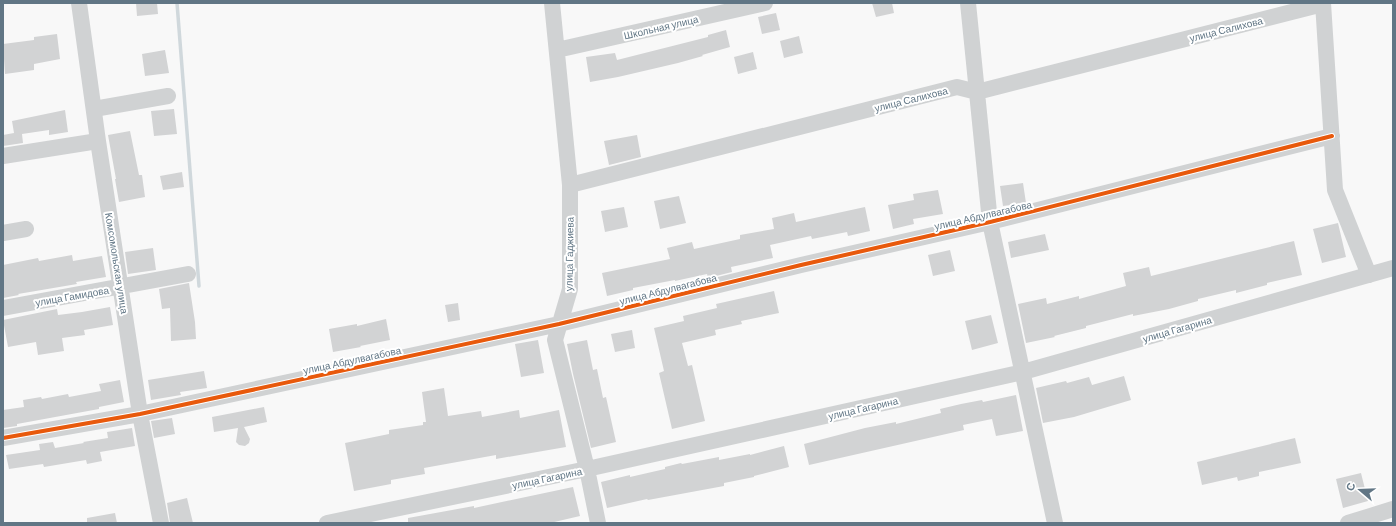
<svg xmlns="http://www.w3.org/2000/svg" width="1396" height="526" font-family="Barlow,sans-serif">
	<rect width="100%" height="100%" fill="#f8f8f8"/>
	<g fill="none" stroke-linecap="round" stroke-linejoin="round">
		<path stroke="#d0d8dc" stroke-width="3.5" d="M177,3l22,283"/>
	</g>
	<path fill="#d2d3d4" d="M136,3h21l1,11 -21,2z
		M872,3h20l2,10 -18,4z
		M776,13l4,17 -18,4 -4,-17z
		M726,30l4,17 -28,8 1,1 -25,7 -60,14 -28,5 -4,-25 29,-4 2,7 91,-23v-2z
		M57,34l3,25 -26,5v6l-29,4 -2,-30 31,-4v-3z
		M799,36l4,17 -19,5 -4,-17z
		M165,50l4,23 -24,3 -3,-22z
		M753,52l4,17 -19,5 -4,-17z
		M174,109l3,25 -23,2 -3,-25z
		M65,110l3,22 -19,3v-5l-27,4 1,9 -20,3v-11l11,-2 -2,-12z
		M130,131l9,44h3l3,22 -26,5 -4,-23h1l-8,-44z
		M637,135l4,22 -32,8 -5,-24z
		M182,172l2,15 -21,3 -3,-14z
		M1023,183l3,20 -23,3 -3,-20z
		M938,190l5,24 -30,5 1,5 -21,5 -5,-24 26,-5 -1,-6z
		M679,196l7,27 -26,6 -6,-28z
		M624,207l4,20 -23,5 -4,-21z
		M865,207l5,24 -22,5 -1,-4 -35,7 -1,-3 -41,9 3,13 -42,9 1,5 -24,6 -1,-4 -32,7v-1l-42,8v2l-26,6 -5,-23 68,-14 -3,-11 25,-6 2,7 46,-10v-4l34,-6 -2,-11 22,-5 2,9z
		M1338,223l8,34 -24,6 -9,-34z
		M1045,234l4,16 -38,8 -3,-16z
		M1294,241l8,34 -35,8v2l-31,8v-3l-38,9v2l-29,8 -36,7v-2l-47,12v2l-32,8 1,1 -29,6 -8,-39 28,-6 1,6 32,-8v3l47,-13 -3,-13 26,-6 2,9z
		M153,248l3,22 -28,4 -3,-22z
		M950,250l5,21 -22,5 -5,-21z
		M72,255l1,6 29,-5 4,21 -30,5 1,2 -59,10 1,1 -16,3v-33l35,-7 1,3z
		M189,283l6,39 1,17 -25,2 -1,-33 -8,1 -3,-20z
		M774,291l5,22 -38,8 1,3 -27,6 1,5 -34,8 6,23 4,-1 13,56 -33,8 -13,-56 5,-2 -10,-43 30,-7 -1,-5 34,-8 -1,-4z
		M458,303l2,17 -12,2 -3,-17z
		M110,307l3,18 -29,5 1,5 -23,3 2,13 -26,4 -2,-13 -28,5 -5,-27 54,-11 1,6 24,-3z
		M991,315l7,28 -26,7 -7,-29z
		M386,319l4,21 -30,6 1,1 -28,5 -4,-23 28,-5v2z
		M632,330l3,18 -20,4 -4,-18z
		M538,340l6,33 -23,4 -6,-33z
		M587,340l6,30 4,-1 6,29 3,-1 10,45 -25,6 -18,-74 -6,-30z
		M204,371l3,17 -27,4 1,3 -30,5 -3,-20z
		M1124,376l7,24 -57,17 -31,6 -7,-35 30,-7 1,2 22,-6 3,8z
		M120,380l4,22 -25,5v2l-82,15v2l-14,2v-18l21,-3 -1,-7 18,-3 1,2 26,-5 1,3 32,-6 -2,-7z
		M444,388l4,28 33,-5 1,6 37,-7 1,8 39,-8 7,37 -70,12v-4l-72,13 1,6 -34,6v4l-37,7 -9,-48 44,-9v-4l34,-5v-3h3l-4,-30z
		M1016,395l7,36 -27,5 -4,-17 -29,6 1,5 -155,35 -5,-21 61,-16 31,-6v2l45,-11 -1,-4 21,-5 21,-4 1,2z
		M264,407l3,15 -23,5 6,12 -1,4 -4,3 -6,-1 -3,-3 2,-14 -24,4 -2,-15z
		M172,418l3,16 -21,4 -3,-17z
		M132,428l3,18 -35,6 2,9 -15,3 -1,-4 -42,7 -1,-3 -34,5 -3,-14 34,-5 -1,-6 14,-2 2,6 29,-5 -1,-1 25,-4 -1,-6z
		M1295,438l6,25 -42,9v4l-21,5 -1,-4 -35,8 -5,-23z
		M784,446l5,21 -35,9v1l-30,6v3l-76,14 -1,-1 -40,9 -6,-26 29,-7v2l35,-8v-2l16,-4 1,1 37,-7v3l31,-6v1z
		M1361,473l7,28 -25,7 -7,-29z
		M573,487l7,29 -30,7h-142v-5l66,-12v2z
		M187,498l6,25h-23l-3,-20z
		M115,513l2,10h-30v-5z"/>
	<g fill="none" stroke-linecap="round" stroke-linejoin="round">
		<path stroke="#d0d2d3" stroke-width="16" d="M79,3l19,138 42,273 21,109
			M552,3l18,182v104l-15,51 32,129 11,54
			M968,3l22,219 65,301
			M1323,3l12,187 34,85
			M557,50l208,-47
			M94,109l74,-13
			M3,156l95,-15
			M570,185l387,-98 20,5 346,-88
			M3,233l23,-4
			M3,308l185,-34
			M3,438l137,-24 419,-90 242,-59 189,-43 342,-86
			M327,523l260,-54 436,-97 370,-104
			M1348,523l45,-14"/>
		<defs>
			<path id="cycleway" d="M3,438l137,-24 419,-90 242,-59 189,-43 342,-86"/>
		</defs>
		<use href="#cycleway" stroke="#fff" stroke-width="6"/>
		<use href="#cycleway" stroke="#e8590c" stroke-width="4"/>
	</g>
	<g text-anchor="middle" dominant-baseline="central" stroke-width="4" stroke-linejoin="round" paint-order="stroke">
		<g font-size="10" fill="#617685" stroke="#fff">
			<text transform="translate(661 27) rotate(-13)">Школьная улица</text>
			<text transform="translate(1226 29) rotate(-14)">улица Салихова</text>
			<text transform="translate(911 99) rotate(-14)">улица Салихова</text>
			<text transform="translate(983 215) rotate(-13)">улица Абдулвагабова</text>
			<text transform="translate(569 254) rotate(-89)">улица Гаджиева</text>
			<text transform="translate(117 263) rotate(81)">Комсомольская улица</text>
			<text transform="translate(668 289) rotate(-14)">улица Абдулвагабова</text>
			<text transform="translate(72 296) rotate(-10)">улица Гамидова</text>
			<text transform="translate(1177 329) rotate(-16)">улица Гагарина</text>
			<text transform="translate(352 360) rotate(-12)">улица Абдулвагабова</text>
			<text transform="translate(863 408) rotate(-13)">улица Гагарина</text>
			<text transform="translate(547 478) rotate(-12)">улица Гагарина</text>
		</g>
	</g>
	<rect width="1396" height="526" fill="none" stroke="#617685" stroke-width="8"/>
	<g transform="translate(1360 490) rotate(289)" stroke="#ffffff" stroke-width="3" paint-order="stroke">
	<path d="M0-3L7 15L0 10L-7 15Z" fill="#617685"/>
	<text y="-6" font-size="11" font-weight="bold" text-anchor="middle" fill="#617685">С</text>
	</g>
</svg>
